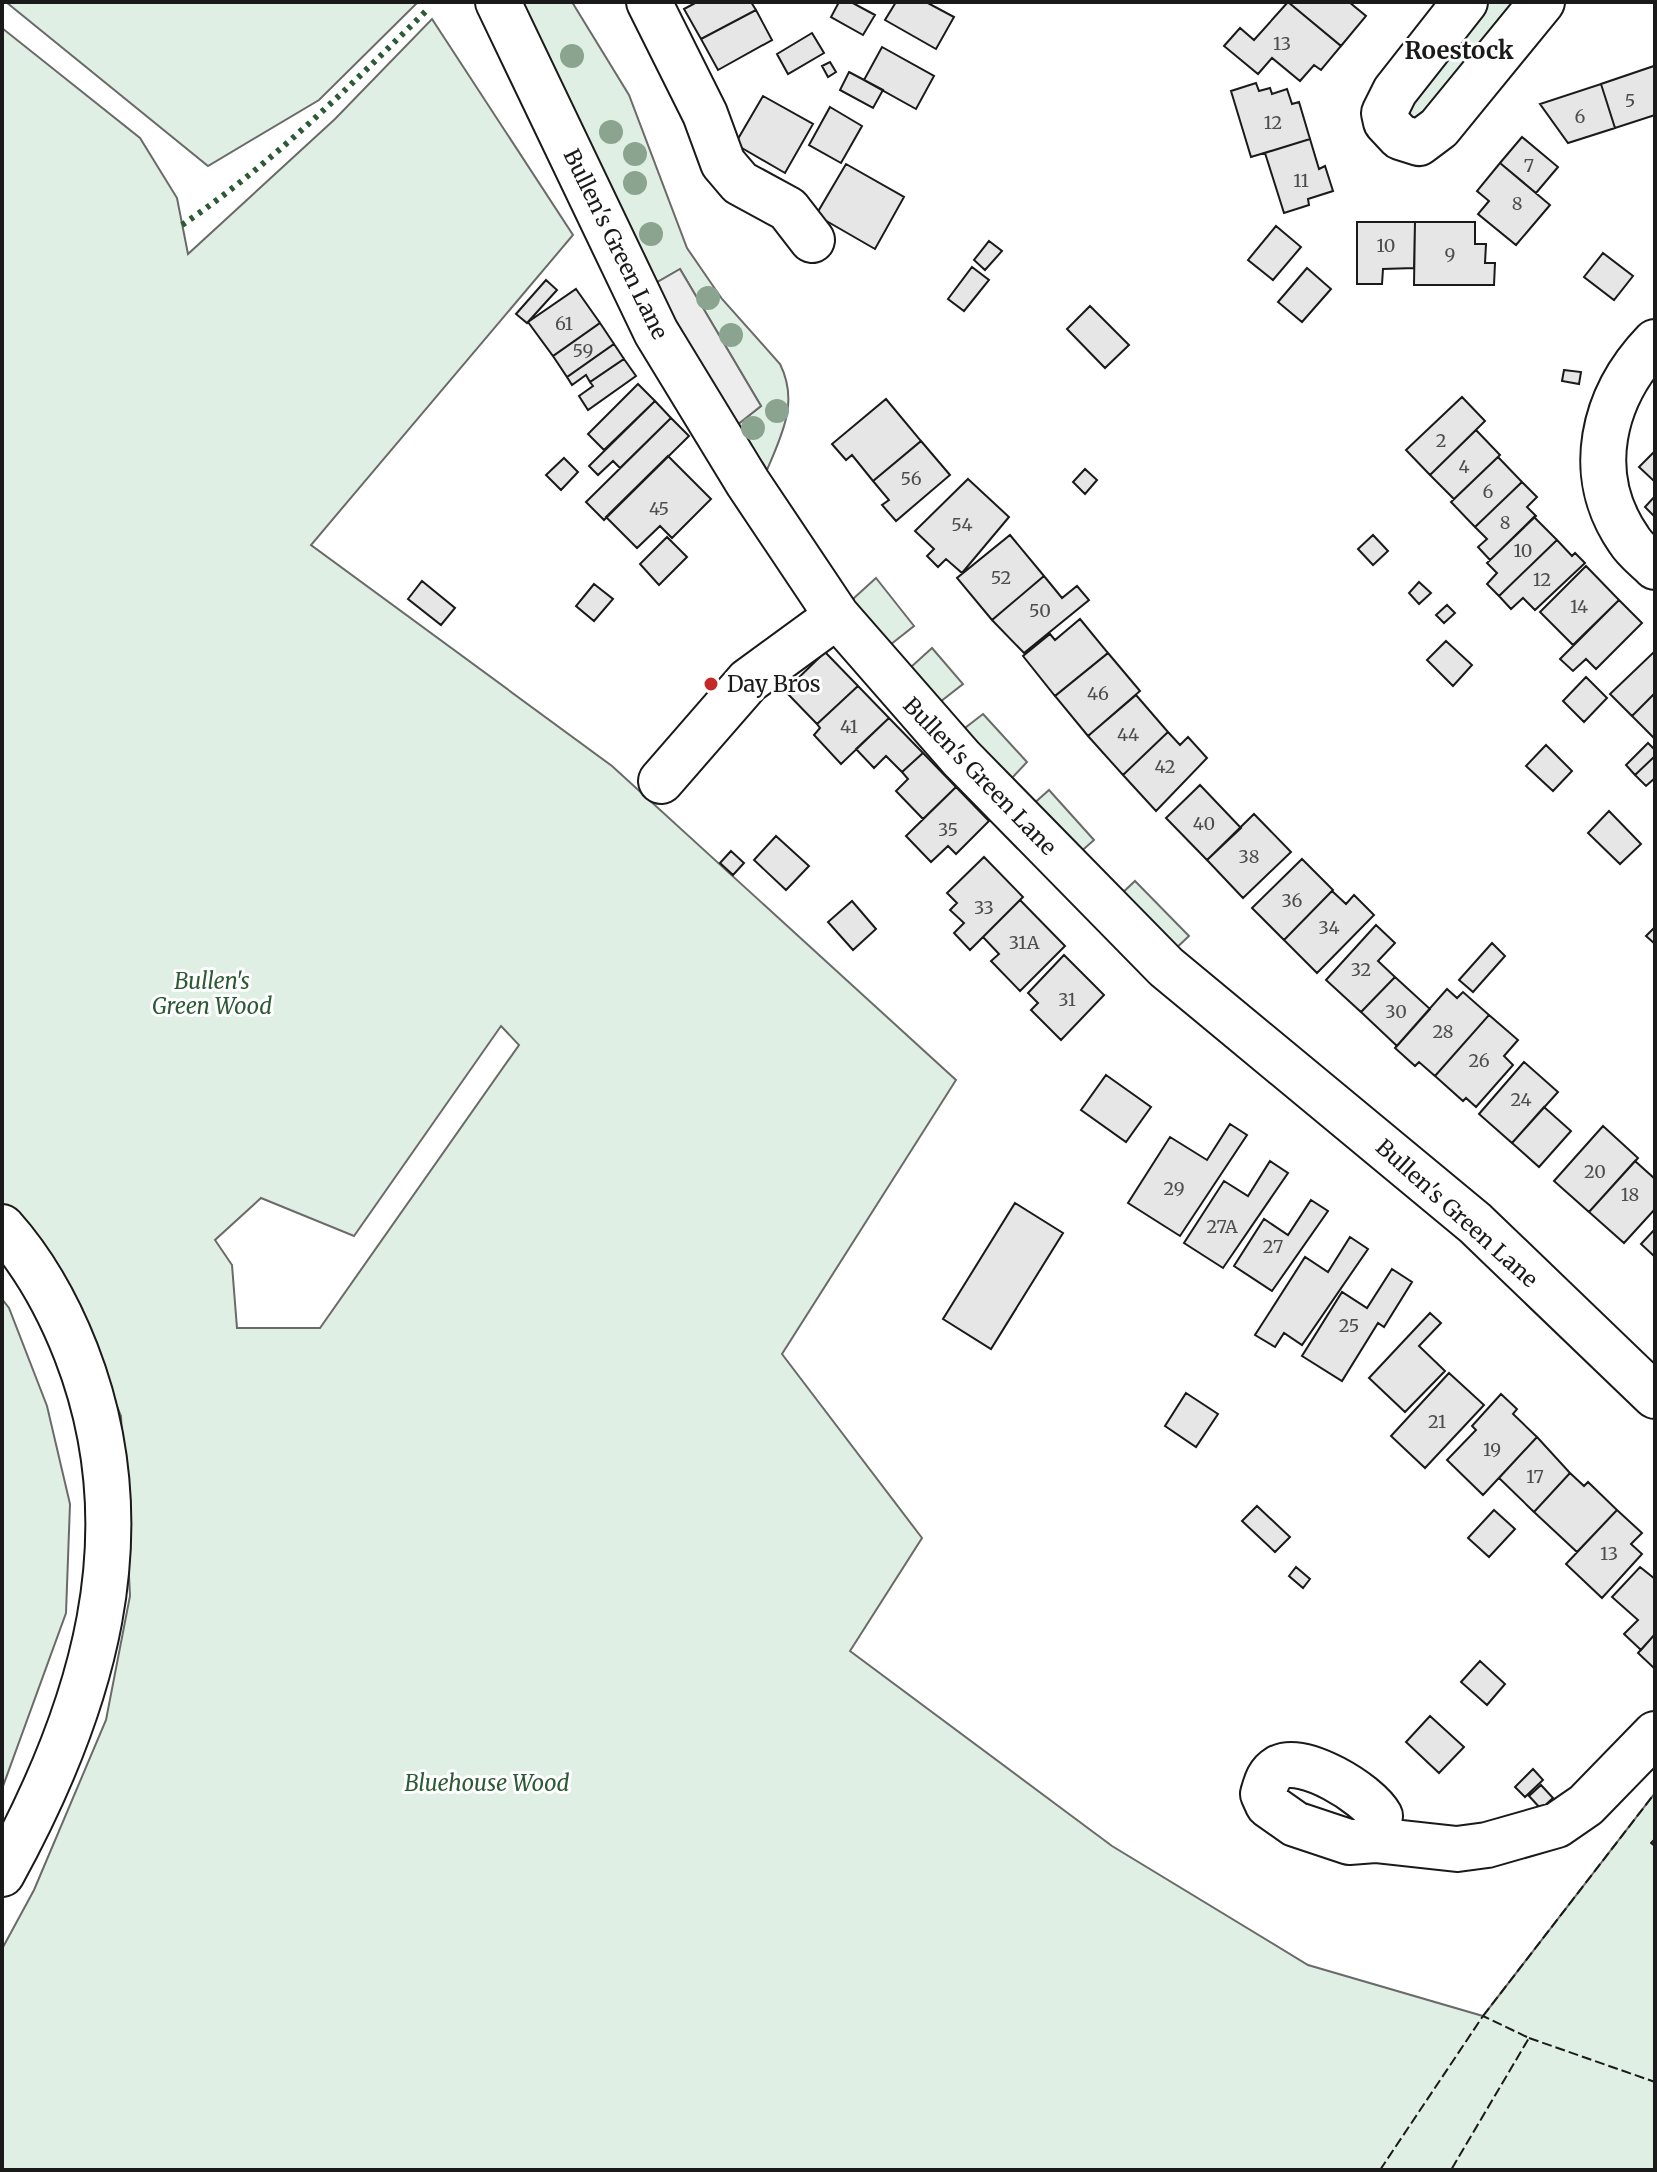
<svg xmlns="http://www.w3.org/2000/svg" width="1657" height="2172" font-family="Merriweather,serif">
	<rect width="100%" height="100%" fill="#fff"/>
	<path fill="#e0efe3" stroke="#6a6a6a" stroke-width="2" fill-rule="evenodd" d="M6,2h412l-99,98 -111,66z
		M515,2h57l57,93 58,153 35,51 58,65c19,38 2,70 -13,106l-30,-45 24,-19 -81,-137 -26,15z
		M1477,2h42l-108,125 -9,-31z
		M432,19l141,216 -262,310 301,221 344,314 -174,274 140,184 -72,113 262,195 196,119 175,51 172,-223v377h-1653v-221l32,-59 72,-170 24,-124 -9,-180 -68,-157 -51,-55v-1176l138,110 37,60 11,56 147,-135zM501,1026l18,19 -199,283h-83l-5,-63 -17,-25 46,-42 93,38z
		M876,578l38,48 -24,19 -37,-39 1,-8z
		M932,648l31,36 -23,18 -26,-23 -3,-12z
		M983,714l44,48 -16,17 -44,-39 -2,-12z
		M1049,790l45,50 -18,16 -45,-50z
		M1135,881l54,55 -17,16 -54,-55z
		M2,1299l7,9 38,98 23,98 -4,109 -64,176z"/>
	<path fill="#ededed" stroke="#6a6a6a" stroke-width="2" d="M680,269l81,137 -24,19 -83,-141z"/>
	<path fill="#e6e6e6" stroke="#1a1a1a" stroke-width="2" d="M697,2h54l5,8 -55,29 -17,-30z
		M839,2h12l24,13 -12,20 -32,-18z
		M896,2h30l28,15 -18,32 -51,-29z
		M1288,2l53,44 -20,24 -7,-5 -14,16 -28,-23 -14,16 -34,-28 16,-18 14,12z
		M1288,2h61l17,14 -25,30z
		M756,10l16,30 -54,30 -17,-31z
		M812,33l12,20 -36,21 -11,-20z
		M882,47l52,29 -18,33 -52,-29z
		M830,62l6,10 -8,5 -6,-11z
		M1654,66l1,49 -40,13 -14,-44z
		M849,72l34,18 -10,18 -33,-18z
		M1256,83l3,8 11,-3 2,6 15,-5 5,15 7,-2 11,37 -59,18 -20,-66z
		M1601,84l14,44 -47,15 -28,-39z
		M763,96l50,28 -28,49 -50,-29z
		M830,107l32,19 -21,37 -32,-18z
		M1522,137l36,30 -22,26 -36,-30z
		M1310,139l9,30 6,-3 8,25 -25,8 1,6 -25,8 -19,-60z
		M1500,163l50,42 -34,40 -38,-31 11,-13 -12,-10z
		M846,164l58,33 -29,52 -59,-34z
		M1357,222h58l-1,46 -31,1 -1,15h-25z
		M1415,222h60v22h11l-1,19h10l-1,22h-80z
		M1276,226l25,21 -28,33 -25,-20z
		M989,241l13,10 -17,19 -11,-10z
		M1603,253l30,23 -19,24 -30,-23z
		M972,267l17,13 -25,31 -16,-12z
		M1307,268l24,21 -29,33 -24,-20z
		M546,280l11,10 -30,33 -11,-9z
		M576,289l24,34 -47,33 -25,-34z
		M1090,306l39,39 -24,23 -38,-39z
		M600,323l14,21 -47,33 -14,-21z
		M614,344l10,15 -34,23 -4,-7 -14,10 -5,-8z
		M624,359l12,17 -48,34 -9,-14 14,-10 -3,-4z
		M1564,370l17,2 -2,12 -17,-3z
		M638,384l17,17 -51,49 -16,-16z
		M1462,397l23,24 -55,54 -24,-25z
		M886,399l35,42 -48,40 -21,-26 -6,5 -14,-16z
		M655,401l16,17 -51,50 -7,-7 -15,14 -9,-9z
		M671,418l18,18 -85,84 -18,-18z
		M1476,430l24,25 -46,44 -24,-24z
		M921,441l29,34 -54,46 -14,-16 7,-5 -16,-19z
		M1655,451v31l-16,-15z
		M668,456l43,43 -39,39 -12,-12 -23,22 -31,-31z
		M1498,457l24,25 -47,45 -24,-25z
		M564,458l14,14 -17,18 -15,-15z
		M1085,469l12,11 -12,14 -12,-12z
		M968,479l41,38 -47,56 -16,-14 -8,8 -11,-11 7,-7 -19,-18z
		M1522,482l15,15 -10,10 9,9 -46,44 -12,-13 9,-8 -12,-12z
		M1655,496v21l-10,-10z
		M1534,517l23,23 -58,56 -12,-12 10,-11 -10,-10z
		M1010,535l34,41 -52,44 -35,-42z
		M1373,535l15,16 -15,14 -15,-16z
		M667,537l20,20 -28,28 -19,-21z
		M1557,540l15,16 3,-3 10,10 -50,47 -12,-12 -12,11 -12,-13z
		M1586,566l33,34 -46,45 -33,-33z
		M1044,576l18,22 15,-12 12,14 -65,53 -32,-33z
		M422,581l33,27 -14,17 -33,-26z
		M1419,582l12,11 -12,11 -10,-11z
		M594,584l19,15 -19,22 -18,-15z
		M1619,600l23,23 -46,46 -10,-10 -13,12 -13,-12z
		M1447,605l8,8 -11,10 -8,-8z
		M1080,619l28,34 -53,43 -32,-40 27,-22 5,6z
		M1446,641l26,24 -19,21 -26,-26z
		M1655,651v42l-23,23 -22,-22z
		M825,652l33,34 -41,38 -32,-33z
		M1108,653l32,38 -52,45 -33,-40z
		M1586,677l21,21 -23,24 -21,-21z
		M858,686l31,32 -48,46 -27,-29 6,-7 -3,-4z
		M1655,693v46l-23,-23z
		M1136,695l32,37 -45,43 -35,-39z
		M889,718l34,35 -21,19 -16,-16 -12,12 -18,-19z
		M1168,732l12,13 8,-8 19,21 -51,53 -33,-36z
		M1648,743l7,7v6l-20,19 -9,-10z
		M1546,745l26,26 -19,20 -27,-25z
		M923,753l33,34 -33,32 -27,-28 12,-12 -6,-7z
		M1655,756v22l-9,8 -11,-11z
		M1200,785l41,43 -34,32 -41,-42z
		M956,787l33,34 -33,33 -8,-8 -17,16 -25,-26z
		M1609,811l32,33 -21,20 -32,-31z
		M1254,814l37,38 -48,46 -36,-38z
		M776,836l33,30 -23,24 -32,-30z
		M731,851l13,12 -11,12 -13,-12z
		M984,857l39,40 -53,53 -16,-17 10,-10 -14,-13 7,-7 -10,-10z
		M1302,859l31,31 -49,50 -32,-32z
		M1332,891l14,13 8,-9 20,20 -57,58 -33,-33z
		M1020,900l45,46 -45,45 -29,-30 8,-7 -16,-17z
		M852,901l24,28 -23,21 -25,-28z
		M1376,925l19,18 -17,18 17,16 -34,35 -35,-32z
		M1655,927v17l-9,-8z
		M1492,943l13,13 -32,36 -14,-12z
		M1064,955l40,40 -43,45 -30,-30 7,-7 -10,-10z
		M1395,977l35,32 -33,37 -36,-34z
		M1447,989l10,9 6,-6 26,23 -54,61 -16,-14 -4,4 -20,-18z
		M1489,1015l29,25 -14,16 9,9 -37,42 -10,-9 -3,3 -28,-25z
		M1524,1062l34,30 -46,51 -33,-29z
		M1106,1075l45,32 -25,35 -45,-32z
		M1544,1107l27,24 -32,36 -27,-24z
		M1230,1124l17,11 -67,101 -52,-33 42,-66 37,23z
		M1603,1126l35,32 -49,54 -35,-31z
		M1270,1161l18,12 -65,95 -39,-25 40,-62 24,15z
		M1635,1161l20,18v30l-31,34 -35,-31z
		M1311,1200l17,11 -56,80 -38,-25 30,-47 24,16z
		M1015,1203l48,30 -72,116 -48,-30z
		M1655,1229v28l-14,-13z
		M1350,1237l18,12 -66,96 -18,-12 -9,14 -20,-12 50,-78 23,15z
		M1392,1269l20,13 -28,45 -6,-4 -36,58 -40,-25 40,-64 25,16z
		M1430,1313l11,10 -22,23 26,25 -40,41 -36,-34z
		M1449,1373l35,32 -59,63 -34,-32z
		M1186,1393l32,21 -22,33 -31,-21z
		M1501,1394l16,15 -4,5 24,23 -54,58 -36,-35 29,-30 -4,-4z
		M1537,1437l33,36 -36,39 -35,-34z
		M1570,1473l14,13 4,-4 29,28 -40,42 -43,-40z
		M1257,1506l33,31 -15,15 -33,-31z
		M1494,1510l21,19 -26,28 -21,-19z
		M1617,1510l25,23 -11,11 11,10 -40,44 -36,-34z
		M1296,1567l14,12 -7,9 -14,-12z
		M1640,1567l15,12v55l-14,16 -17,-16 14,-14 -26,-23z
		M1655,1634v35l-17,-16z
		M1480,1661l25,23 -18,21 -26,-23z
		M1430,1716l34,31 -25,26 -33,-31z
		M1533,1769l10,11 -18,17 -10,-10z
		M1541,1785l12,13 -12,11 -12,-13z"/>
	<g fill="none" stroke-linecap="round" stroke-linejoin="round">
		<defs>
			<path id="minor" d="M498,2l158,330 92,151 89,133 124,142 205,209 309,256 180,173
				M649,2l56,112 18,49 17,20 48,26 24,31
				M1465,2l-70,89 -11,22 2,9 14,15 19,6 20,-15 103,-126
				M1655,342c-52,54 -72,132 -26,198 6,10 18,19 26,27
				M661,781l87,-100 89,-65
				M1375,1840l5,-24c-12,-22 -77,-62 -102,-48 -10,6 -12,16 -15,26l5,11 27,19 54,18 26,-2 82,9 30,-4 70,-20 29,-20 69,-71"/>
			<path id="highway" d="M2,1227c33,37 56,79 74,125 71,182 16,358 -74,522"/>
		</defs>
		<use href="#minor" stroke="#1a1a1a" stroke-width="48"/>
		<use href="#highway" stroke="#1a1a1a" stroke-width="48"/>
		<use href="#minor" stroke="#fff" stroke-width="44"/>
		<use href="#highway" stroke="#fff" stroke-width="44"/>
		<path stroke="#2b5a34" stroke-width="6" stroke-dasharray="4 6" stroke-linecap="butt" d="M182,225c91,-62 167,-138 245,-215"/>
		<path stroke="#1a1a1a" stroke-width="2" stroke-dasharray="10 4" stroke-linecap="butt" d="M1655,1839l-4,4 4,3
			M1483,2016l172,-223
			M1529,2038l126,44
			M1380,2170l103,-154 46,22 -78,132"/>
	</g>
	<g fill="#8aa48f">
		<circle cx="572" cy="56" r="12"/>
		<circle cx="611" cy="132" r="12"/>
		<circle cx="635" cy="154" r="12"/>
		<circle cx="635" cy="183" r="12"/>
		<circle cx="651" cy="234" r="12"/>
		<circle cx="708" cy="298" r="12"/>
		<circle cx="731" cy="335" r="12"/>
		<circle cx="777" cy="411" r="12"/>
		<circle cx="753" cy="428" r="12"/>
	</g>
	<circle fill="#c62828" stroke="#fff" stroke-width="3" cx="711" cy="684" r="8"/>
	<g text-anchor="middle" dominant-baseline="central" stroke-width="6" stroke-linejoin="round" paint-order="stroke">
		<g font-size="18" fill="#4d4d4d">
			<text x="1282" y="43">13</text>
			<text x="1630" y="100">5</text>
			<text x="1580" y="116">6</text>
			<text x="1273" y="122">12</text>
			<text x="1529" y="165">7</text>
			<text x="1301" y="180">11</text>
			<text x="1517" y="203">8</text>
			<text x="1386" y="245">10</text>
			<text x="1450" y="254">9</text>
			<text x="564" y="323">61</text>
			<text x="583" y="350">59</text>
			<text x="1441" y="440">2</text>
			<text x="1464" y="466">4</text>
			<text x="911" y="478">56</text>
			<text x="1488" y="491">6</text>
			<text x="659" y="508">45</text>
			<text x="1505" y="522">8</text>
			<text x="962" y="524">54</text>
			<text x="1523" y="550">10</text>
			<text x="1001" y="577">52</text>
			<text x="1542" y="579">12</text>
			<text x="1579" y="606">14</text>
			<text x="1040" y="610">50</text>
			<text x="1098" y="693">46</text>
			<text x="849" y="726">41</text>
			<text x="1128" y="734">44</text>
			<text x="1165" y="766">42</text>
			<text x="1204" y="823">40</text>
			<text x="948" y="829">35</text>
			<text x="1249" y="856">38</text>
			<text x="1292" y="900">36</text>
			<text x="984" y="907">33</text>
			<text x="1329" y="927">34</text>
			<text x="1024" y="942">31A</text>
			<text x="1361" y="969">32</text>
			<text x="1067" y="999">31</text>
			<text x="1396" y="1011">30</text>
			<text x="1443" y="1031">28</text>
			<text x="1479" y="1060">26</text>
			<text x="1521" y="1099">24</text>
			<text x="1595" y="1171">20</text>
			<text x="1174" y="1188">29</text>
			<text x="1630" y="1194">18</text>
			<text x="1222" y="1226">27A</text>
			<text x="1273" y="1246">27</text>
			<text x="1349" y="1325">25</text>
			<text x="1437" y="1421">21</text>
			<text x="1492" y="1449">19</text>
			<text x="1535" y="1476">17</text>
			<text x="1609" y="1553">13</text>
		</g>
		<g font-size="22" fill="#1a1a1a" stroke="#fff">
			<text transform="translate(616 244) rotate(64)">Bullen's Green Lane</text>
			<text transform="translate(980 776) rotate(46)">Bullen's Green Lane</text>
			<text transform="translate(1457 1213) rotate(42)">Bullen's Green Lane</text>
		</g>
		<g font-size="22" fill="#1a1a1a" stroke="#fff" text-anchor="start">
			<text x="727" y="684">Day Bros</text>
		</g>
		<g font-size="22" font-style="italic" fill="#2b5a34" stroke="#fff">
			<text x="212" y="981">Bullen's<tspan x="212" dy="25">Green Wood</tspan></text>
			<text x="487" y="1783">Bluehouse Wood</text>
		</g>
		<g font-size="24" font-weight="bold" fill="#1a1a1a" stroke="#fff">
			<text x="1459" y="50">Roestock</text>
		</g>
	</g>
	<rect width="1657" height="2172" fill="none" stroke="#1a1a1a" stroke-width="8"/>
</svg>
